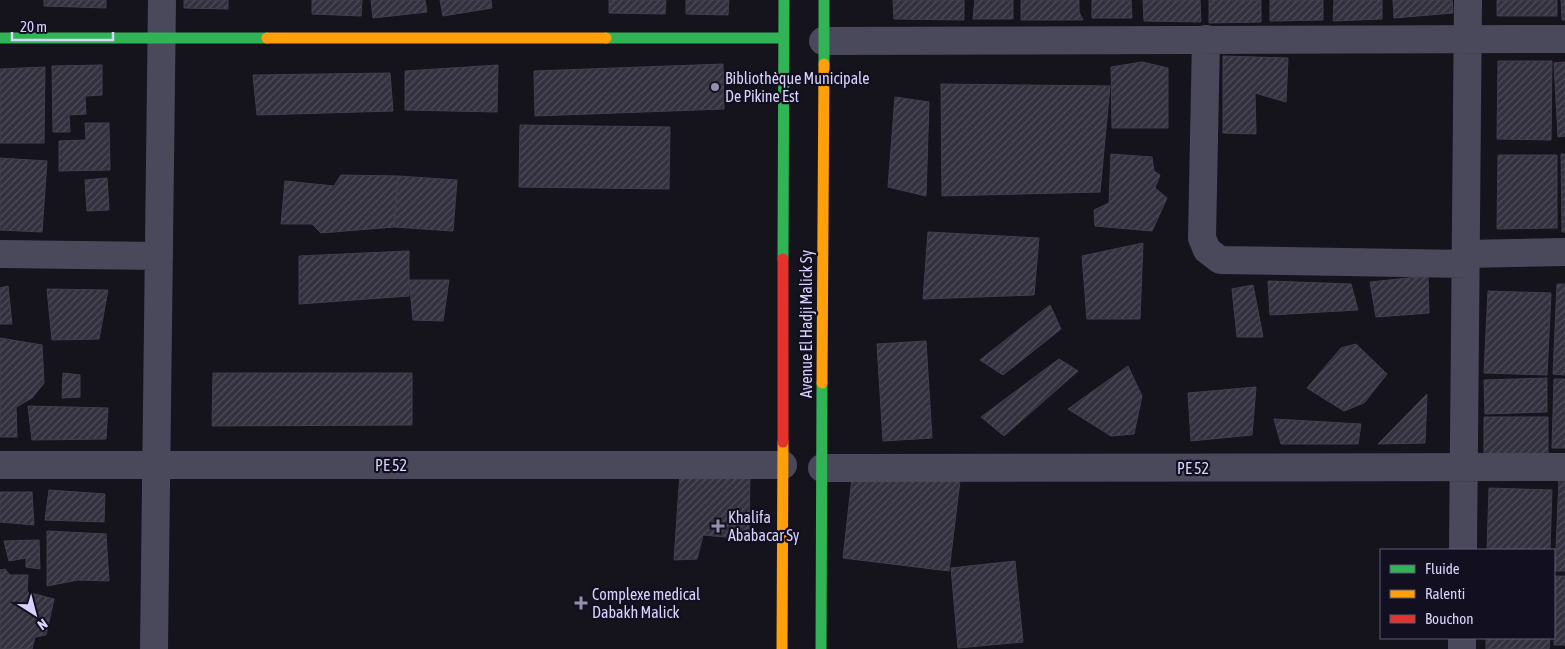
<svg xmlns="http://www.w3.org/2000/svg" width="1565" height="649" font-family="'Asap Condensed',sans-serif">
	<defs>
		<pattern id="building-hatch" width="6" height="6" patternUnits="userSpaceOnUse" patternTransform="scale(1.25)"><rect width="6" height="6" fill="#33313e"/><path d="M-1 1l2-2M0 6l6-6M5 7l2-2" fill="none" stroke="#504e5b"/></pattern>
	</defs>
	<rect width="100%" height="100%" fill="#15131c"/>
	<path fill="url(#building-hatch)" stroke="#423e4f" d="M44,0h62v8l-62,-2z
		M184,0h44v9l-44,-1z
		M312,0h50l-1,16 -49,-2z
		M371,0h54l2,12 -54,6z
		M440,0h51l1,8 -49,8z
		M609,0h57l-1,14 -56,-1z
		M686,0h43l-1,15 -42,-1z
		M893,0h71v20l-70,-1z
		M975,0h38v19h-40z
		M1021,0h58v12l4,8h-62z
		M1092,0h39l1,18h-40z
		M1143,0h57l1,22 -57,-1z
		M1209,0h52v22l-52,1z
		M1270,0h53v20l-53,1z
		M1334,0h48v19l-49,2z
		M1393,0h59l1,13 -59,5z
		M1497,0h60v16h-60z
		M1561,0h4v20h-3z
		M1223,56l65,2 -2,44 -31,-9 1,41 -33,-1z
		M1498,61h54l-1,79 -54,-1z
		M1142,62l26,6v60h-56l-1,-61z
		M1565,62v74l-7,1 -4,-74z
		M723,64l1,45 -189,7 -1,-45z
		M102,65v30l-17,1 1,18 -17,1 1,17h-17l-1,-66z
		M498,65l-1,47 -92,-2v-39z
		M45,67l-1,76h-44v-74z
		M390,73l3,38 -136,4 -4,-40z
		M941,84l169,2 -10,106 -158,4z
		M895,97l34,5 -3,94 -38,-9z
		M85,123h24l1,47 -51,1v-30l27,-1z
		M520,125l150,2 -1,62 -150,-2z
		M1111,154l41,3 2,14 6,4 -5,13 12,10 -15,33 -57,-5 -1,-16 15,-7z
		M1561,154h4v78h-3z
		M1498,155h59v73l-60,1z
		M0,158l47,3 -5,71 -42,-2z
		M341,175l57,1 -4,51 -73,6 -9,-9h-31l4,-43 49,5z
		M398,176l59,4 -4,51 -59,-4z
		M107,178l2,32 -22,1 -2,-31z
		M928,232l111,6 -5,57 -111,4z
		M1143,243l-3,76h-53l-5,-63z
		M409,251v45l-110,8v-48z
		M1428,276l1,37 -53,4 -6,-35z
		M409,280h40l-6,41 -30,-1z
		M1268,281l83,3 7,26 -88,5z
		M1557,284h8v91l-12,-1z
		M1253,285l10,52h-26l-5,-48z
		M8,286l4,38h-12v-36z
		M47,289l61,1 -9,49 -47,1z
		M1488,291l63,2 -4,82 -63,-2z
		M1050,305l11,24 -58,46 -23,-15z
		M0,338l42,7 2,38 -12,15 -16,9 1,30h-17z
		M926,341l6,97 -49,3 -6,-97z
		M1356,344l31,30 -23,29 -20,8 -37,-23 34,-40z
		M1059,359l19,12 -74,65 -23,-19z
		M1128,366l14,30 -8,38 -23,2 -43,-27z
		M63,373l17,2v22l-18,1z
		M213,373h199v52l-200,1z
		M1547,378v34l-62,2 -1,-34z
		M1554,379h11v69h-13z
		M1256,387l-4,48 -61,6 -3,-48z
		M1427,394l-2,49 -47,1z
		M28,406l80,2 -2,31 -74,1z
		M1484,417h64v39h-64z
		M1274,419l87,5 -3,20h-77z
		M750,469l-1,70 -46,-4 -6,24 -23,1 6,-87z
		M853,469l107,12 -11,90 -106,-13z
		M1559,480l6,1v90h-10z
		M1489,488l63,2 -2,60h-63z
		M49,490l56,4 -1,28 -59,-2z
		M0,492h32l2,33 -34,-3z
		M47,531l59,3 3,47 -31,-1 -31,6z
		M39,540l1,29 -14,-2v-9l-17,3 -5,-20z
		M1015,561l8,81 -65,6 -7,-80z
		M5,569l5,6h18l-1,17 27,7 -8,36 -11,2 -3,12h-32v-79z
		M1555,576h10v69h-11z
		M1486,638h64l-1,11h-63z"/>
	<g fill="none" stroke-linecap="round" stroke-linejoin="round">
		<path stroke="#4a495c" stroke-width="28" d="M1206,39l-4,199 5,12 13,10 245,4
			M823,41l742,-2
			M0,254l159,2
			M1465,254l100,-2
			M0,465h783
			M822,468l743,-1
			M1463,550l5,-550
			M154,649l8,-649
			M1462,649v-11"/>
		<path stroke="#30b455" stroke-width="11" d="M0,38h267
			M606,38h178
			M824,64v-64
			M783,259l1,-259
			M821,649l1,-266"/>
		<path stroke="#ff9f0a" stroke-width="11" d="M267,38h339
			M822,383l2,-319
			M782,649l1,-207"/>
		<path stroke="#e5322d" stroke-width="11" d="M783,442v-183"/>
	</g>
	<g fill="#9490ac" stroke="#120f20" stroke-width="2">
		<circle cx="715" cy="87" r="5"/>
		<path d="M715.5 518.5h5v5h5v5h-5v5h-5v-5h-5v-5h5z"/>
		<path d="M578.5 595.5h5v5h5v5h-5v5h-5v-5h-5v-5h5z"/>
	</g>
	<g text-anchor="middle" dominant-baseline="central" stroke-width="4.5" stroke-linejoin="round" paint-order="stroke">
		<g font-size="16" fill="#d8d3fa" stroke="#120f20" text-anchor="start">
			<text x="725" y="78">Bibliothèque Municipale<tspan x="725" dy="18">De Pikine Est</tspan></text>
			<text x="728" y="517">Khalifa<tspan x="728" dy="18">Ababacar Sy</tspan></text>
			<text x="592" y="594">Complexe medical<tspan x="592" dy="18">Dabakh Malick</tspan></text>
		</g>
		<g font-size="16" fill="#d8d3fa" stroke="#120f20">
			<text transform="translate(806 324) rotate(-90)">Avenue El Hadji Malick Sy</text>
			<text x="391" y="465">PE 52</text>
			<text x="1193" y="468">PE 52</text>
		</g>
	</g>
	<rect x="1380" y="549" width="175" height="90" fill="#120f20" stroke="#615d77"/>
	<rect x="1390" y="565" width="25" height="8" fill="#30b455" stroke="#615d77"/>
	<text x="1425" y="574" font-size="15" fill="#d8d3fa">Fluide</text>
	<rect x="1390" y="590" width="25" height="8" fill="#ff9f0a" stroke="#615d77"/>
	<text x="1425" y="599" font-size="15" fill="#d8d3fa">Ralenti</text>
	<rect x="1390" y="615" width="25" height="8" fill="#e5322d" stroke="#615d77"/>
	<text x="1425" y="624" font-size="15" fill="#d8d3fa">Bouchon</text>
	<g transform="translate(35 614) rotate(144)" stroke="#120f20" stroke-width="4" paint-order="stroke">
	<path d="M0-4L9 19L0 12L-9 19Z" fill="#d8d3fa"/>
	<text y="-8" font-size="14" font-weight="bold" text-anchor="middle" fill="#d8d3fa">N</text>
	</g>
	<path d="M12 32v8h101v-8" fill="none" stroke="#d8d3fa" stroke-width="2.5"/>
	<text x="20" y="32" font-size="15" fill="#d8d3fa" stroke="#120f20" stroke-width="4" paint-order="stroke">20 m</text>
</svg>
